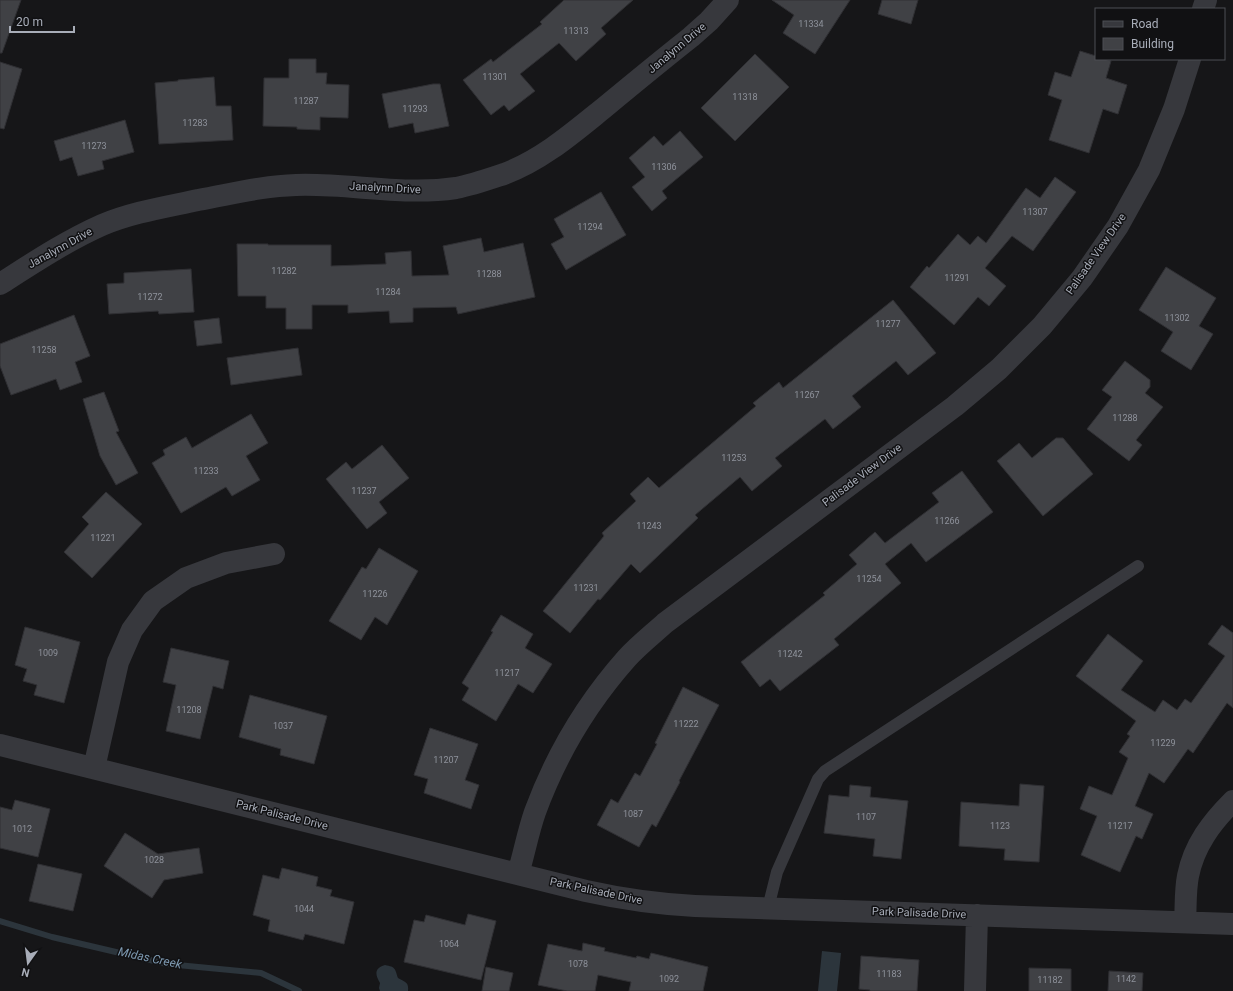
<svg xmlns="http://www.w3.org/2000/svg" width="1233" height="991" font-family="Roboto,sans-serif">
	<rect width="100%" height="100%" fill="#161618"/>
	<path fill="#2c353c" d="M822,951l19,2 -4,38h-19z
		M385,965c11,2 10,4 13,13 7,4 11,4 10,13h-28l-1,-3 1,-5c-5,-8 -6,-15 5,-18z"/>
	<g fill="none" stroke-linecap="round" stroke-linejoin="round">
		<path stroke="#2c353c" stroke-width="6" d="M0,921l52,16 115,27 94,9 38,18"/>
	</g>
	<path fill="#404145" stroke="#303034" d="M0,0h21l-19,53h-2z
		M564,0h69l-32,28 5,6 -30,27 -17,-18 -39,31 15,17 -26,20 -5,-6 -13,10 -28,-35 28,-21 2,3 49,-38 -2,-2z
		M772,0h78l-35,54 -32,-21 11,-18z
		M882,0h36l-7,24 -33,-10z
		M1080,51l16,5v3h8l7,2 -5,17 21,7 -9,29 -15,-5 -14,44 -40,-13 13,-40 -14,-5 7,-23 16,5z
		M755,54l34,33 -54,54 -34,-33z
		M289,59h27v14h11l-1,11 23,1 -1,33 -28,-1v13l-23,-1v-2l-34,-1 1,-48h25z
		M0,62l22,7 -18,60 -4,-1z
		M214,77l2,29h15l2,34 -74,4 -4,-61 23,-2v-1z
		M433,84h7l9,42 -34,7 -2,-10 -24,5 -7,-34z
		M125,120l9,32 -32,9 2,8 -26,7 -6,-19 -12,4 -6,-20z
		M680,131l23,26 -41,34 5,7 -15,13 -20,-24 13,-10 -16,-19 25,-22 9,10z
		M1055,177l21,15 -43,59 -21,-15 -27,32 21,18 -17,20 -11,-9 -24,28 -44,-38 17,-21 2,2 29,-34 12,11 8,-9 8,7 40,-55 14,10z
		M601,192l25,43 -60,35 -15,-26 13,-7 -10,-18z
		M481,238l3,14 39,-9 12,54 -77,17 -2,-7 -43,1v14l-23,1 -1,-12 -41,2v-8h-36v24h-26v-21h-20v-12h-28l-1,-52h31v1h63v21l55,-2 -1,-11 26,-2 1,25 37,-1 -6,-29z
		M1166,267l50,31 -17,28 14,8 -22,36 -30,-19 12,-19 -34,-22z
		M191,269l3,43 -35,2 -1,-3 -49,3 -2,-30 17,-1v-10z
		M893,300l43,53 -28,22 -12,-14 -44,35 9,11 -28,22 -8,-10 -50,39 7,8 -30,25 -12,-14 -45,38 3,3 -58,55 -9,-9 -31,36 -2,-1 -28,34 -27,-22 61,-75 -2,-3 34,-32 -6,-7 18,-17 11,11 97,-82 -3,-3 26,-21 4,6z
		M74,315l16,41 -15,6 7,20 -22,8 -4,-11 -45,16 -11,-29v-22z
		M219,318l3,25 -25,3 -3,-25z
		M298,348l4,27 -71,10 -4,-27z
		M1125,361l25,19v7l-5,6 18,14 -27,33 6,5 -13,16 -42,-32 25,-32 -10,-7z
		M104,392l15,39 -3,1 22,41 -22,12 -16,-29 -17,-57z
		M251,414l17,29 -22,13 14,24 -28,16 -6,-9 -45,26 -29,-50 13,-8 -2,-5 23,-13 6,11z
		M1056,438h7l30,36 -50,42 -46,-55 22,-18 13,15z
		M382,445l27,33 -30,24 8,11 -20,16 -41,-50 20,-17 6,7z
		M962,471l31,41 -67,50 -15,-19 -26,21 16,19 -67,56 5,6 -59,46 -10,-12 -10,8 -19,-25 84,-67 -2,-2 34,-29 -8,-9 26,-23 10,11 54,-41 -7,-9z
		M106,492l36,32 -50,54 -28,-26 25,-28 -7,-7z
		M379,548l39,23 -31,54 -12,-8 -14,23 -32,-19 33,-54 4,2z
		M501,615l32,19 -8,14 27,16 -19,29 -15,-9 -22,37 -34,-21 7,-12 -7,-5 31,-51 -2,-1z
		M1222,625l11,8v75l-6,-5 -34,50 -5,-4 -24,34 -15,-10 -14,33 18,8 -11,25 -6,-3 -16,36 -39,-17 16,-39 -17,-7 9,-23 23,9 16,-37 -9,-6 11,-16 -3,-2 9,-13 -60,-45 32,-42 35,27 -22,29 34,22 8,-12 14,10 8,-11 6,4 34,-47 -17,-12z
		M25,627l55,15 -16,61 -30,-8 3,-10 -14,-4 4,-12 -12,-4z
		M171,648l58,13 -6,28 -10,-3 -13,53 -34,-8 10,-46 -13,-3z
		M683,687l36,18 -40,76 1,1 -24,45 -4,-3 -13,23 -42,-22 14,-26 7,4 17,-30 5,3 17,-32 -2,-1z
		M250,695l77,21 -13,48 -34,-9 1,-6 -42,-12z
		M430,728l48,16 -13,36 14,5 -8,24 -47,-16 4,-14 -14,-4z
		M1020,784l24,2 -5,76 -35,-2 1,-11 -46,-3 2,-44 58,4z
		M850,785l21,2 -1,10 38,4 -7,58 -28,-3 2,-17 -51,-6 5,-38 20,2z
		M15,800l35,9 -12,48 -38,-9v-41l12,3z
		M125,833l33,21 41,-6 4,25 -39,7 -12,18 -48,-32z
		M38,864l44,10 -9,37 -44,-10z
		M282,868l36,9 -2,9 16,4 -2,6 24,6 -10,42 -39,-10 -2,6 -35,-9 2,-11 -17,-5 10,-40 16,4z
		M468,914l28,7 -15,59 -77,-18 10,-42 10,2 2,-7 39,10z
		M583,943l22,5 -1,3 32,7 1,-2 12,3 2,-6 57,14 -5,24h-74l2,-9 -33,-7 -3,16h-28l-29,-6 10,-41 34,7z
		M861,956l58,4 -2,31h-47v-1l-11,-1z
		M486,967l27,6 -4,18h-27z
		M1029,968l42,1v22h-42z
		M1109,971l34,2 -1,18h-34z"/>
	<g fill="none" stroke-linecap="round" stroke-linejoin="round">
		<path stroke="#37383d" stroke-width="12" d="M768,908l9,-36 41,-93 7,-8 313,-205"/>
		<path stroke="#37383d" stroke-width="22" d="M1203,9l3,-9
			M0,284c33,-21 66,-43 102,-59 31,-13 64,-18 96,-25 34,-6 64,-14 98,-15 53,-2 107,11 160,3 16,-3 33,-9 48,-14 38,-14 70,-42 101,-67 29,-24 57,-47 86,-70l18,-16 19,-21
			M0,745l586,146c36,8 72,13 109,15l538,18
			M94,768l24,-106 14,-32 21,-29 33,-23 40,-15 48,-9
			M518,874c6,-20 10,-42 17,-62 21,-57 52,-109 92,-154 12,-13 26,-24 38,-35l290,-217 44,-37 43,-43 40,-48 36,-52 31,-56 25,-61 16,-50
			M1185,922c1,-15 0,-31 3,-46 6,-31 24,-54 45,-75
			M975,991l2,-76"/>
	</g>
	<g text-anchor="middle" dominant-baseline="central" stroke-width="3" stroke-linejoin="round" paint-order="stroke">
		<g font-size="9" fill="#8e929b">
			<text x="811" y="24">11334</text>
			<text x="576" y="31">11313</text>
			<text x="495" y="77">11301</text>
			<text x="745" y="97">11318</text>
			<text x="306" y="101">11287</text>
			<text x="415" y="109">11293</text>
			<text x="195" y="123">11283</text>
			<text x="94" y="146">11273</text>
			<text x="664" y="167">11306</text>
			<text x="1035" y="212">11307</text>
			<text x="590" y="227">11294</text>
			<text x="284" y="271">11282</text>
			<text x="489" y="274">11288</text>
			<text x="957" y="278">11291</text>
			<text x="388" y="292">11284</text>
			<text x="150" y="297">11272</text>
			<text x="1177" y="318">11302</text>
			<text x="888" y="324">11277</text>
			<text x="44" y="350">11258</text>
			<text x="807" y="395">11267</text>
			<text x="1125" y="418">11288</text>
			<text x="734" y="458">11253</text>
			<text x="206" y="471">11233</text>
			<text x="364" y="491">11237</text>
			<text x="947" y="521">11266</text>
			<text x="649" y="526">11243</text>
			<text x="103" y="538">11221</text>
			<text x="869" y="579">11254</text>
			<text x="586" y="588">11231</text>
			<text x="375" y="594">11226</text>
			<text x="48" y="653">1009</text>
			<text x="790" y="654">11242</text>
			<text x="507" y="673">11217</text>
			<text x="189" y="710">11208</text>
			<text x="686" y="724">11222</text>
			<text x="283" y="726">1037</text>
			<text x="1163" y="743">11229</text>
			<text x="446" y="760">11207</text>
			<text x="633" y="814">1087</text>
			<text x="866" y="817">1107</text>
			<text x="1000" y="826">1123</text>
			<text x="1120" y="826">11217</text>
			<text x="22" y="829">1012</text>
			<text x="154" y="860">1028</text>
			<text x="304" y="909">1044</text>
			<text x="449" y="944">1064</text>
			<text x="578" y="964">1078</text>
			<text x="889" y="974">11183</text>
			<text x="669" y="979">1092</text>
			<text x="1126" y="979">1142</text>
			<text x="1050" y="980">11182</text>
		</g>
		<g font-size="11" fill="#a8adb8" stroke="#111113">
			<text transform="translate(677 48) rotate(-40)">Janalynn Drive</text>
			<text transform="translate(385 188) rotate(3)">Janalynn Drive</text>
			<text transform="translate(60 248) rotate(-29)">Janalynn Drive</text>
			<text transform="translate(1096 254) rotate(-55)">Palisade View Drive</text>
			<text transform="translate(862 475) rotate(-37)">Palisade View Drive</text>
			<text transform="translate(282 815) rotate(14)">Park Palisade Drive</text>
			<text transform="translate(596 891) rotate(12)">Park Palisade Drive</text>
			<text transform="translate(919 913) rotate(2)">Park Palisade Drive</text>
		</g>
		<g font-size="12" font-style="italic" fill="#7f9bb3" stroke="#111113">
			<text transform="translate(150 958) rotate(12)">Midas Creek</text>
		</g>
	</g>
	<rect x="1095" y="8" width="130" height="52" fill="#111113" stroke="#4d4f55"/>
	<rect x="1103" y="21" width="20" height="6" fill="#37383d" stroke="#4d4f55"/>
	<text x="1131" y="28" font-size="12" fill="#a8adb8">Road</text>
	<rect x="1103" y="38" width="20" height="12" fill="#404145" stroke="#4d4f55"/>
	<text x="1131" y="48" font-size="12" fill="#a8adb8">Building</text>
	<g transform="translate(28 963) rotate(194)" stroke="#111113" stroke-width="3" paint-order="stroke">
	<path d="M0-3L7 15L0 10L-7 15Z" fill="#a8adb8"/>
	<text y="-6" font-size="11" font-weight="bold" text-anchor="middle" fill="#a8adb8">N</text>
	</g>
	<path d="M10 26v6h64v-6" fill="none" stroke="#a8adb8" stroke-width="2"/>
	<text x="16" y="26" font-size="12" fill="#a8adb8" stroke="#111113" stroke-width="3" paint-order="stroke">20 m</text>
</svg>
